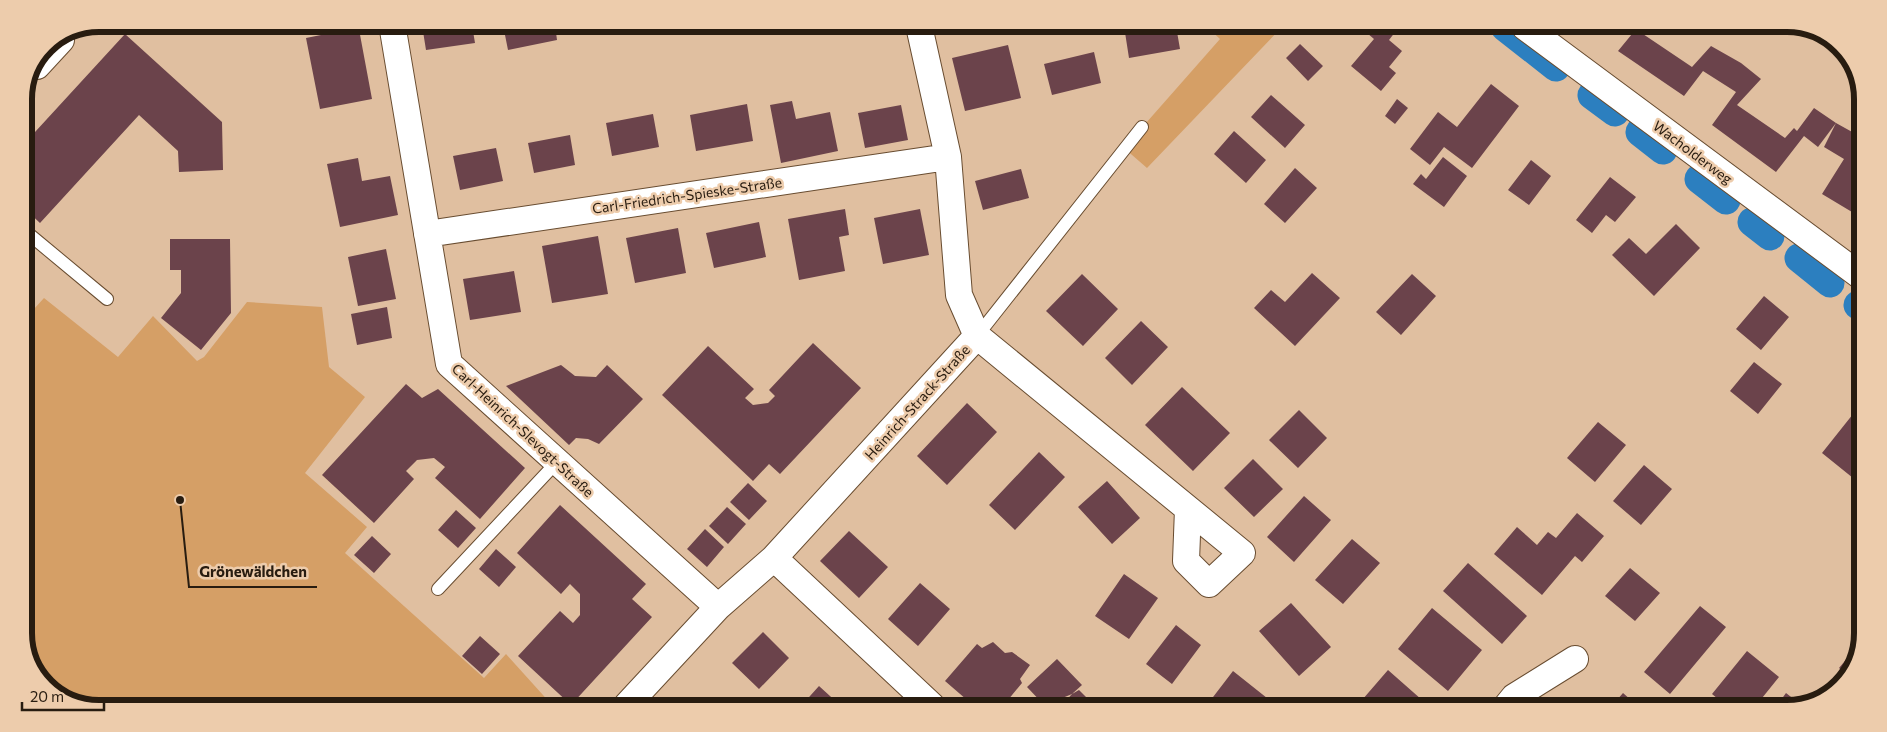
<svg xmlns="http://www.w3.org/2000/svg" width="1887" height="732" font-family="Commissioner,sans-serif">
	<rect width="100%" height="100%" fill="#e0bfa0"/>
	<path fill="#d59f66" d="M1206,26l76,1 -135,141 -23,-20 96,-109z
		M44,298l74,59 35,-41 44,45 7,-4 43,-55 75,5 7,60 36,30 -60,76 62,54 -22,26 139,125 22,-24 46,51 -477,-1 -35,-25 -16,-41v-318z"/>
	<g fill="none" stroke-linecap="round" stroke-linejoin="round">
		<path stroke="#2c7fbf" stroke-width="29" d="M1505,27l51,40
			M1592,95l23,17
			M1640,132l23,18
			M1699,179l27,21
			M1752,222l18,14
			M1799,258l31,25
			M1858,305l4,3"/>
	</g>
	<path fill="#6b434b" d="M319,24h39l14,75 -52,10 -14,-71 15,-3z
		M422,25h50l3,18 -49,7z
		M503,25h52l2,15 -49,10z
		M1124,26h52l4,23 -51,9z
		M1360,27h39l-10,13 13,11 -13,16 7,6 -15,18 -30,-25 23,-27z
		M1623,27h16l-2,3 55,37 19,-21 30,17 20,16 -24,26 48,33 9,-10 3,3 17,-23 22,15 -18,24 -14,-11 -28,36 -64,-47 24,-33 -33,-21 -19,25 -66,-45 14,-17z
		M125,34l97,88 1,48 -44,2 -1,-21 -39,-36 -99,108 -16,-15v-64z
		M1300,44l23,22 -15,15 -22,-23z
		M1008,45l13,53 -56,13 -13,-53z
		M1094,52l7,31 -49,12 -8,-31z
		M1491,84l28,22 -47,62 -28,-21 -14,18 -20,-16 28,-37 19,15z
		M1271,95l34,30 -20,23 -34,-31z
		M1397,99l11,9 -13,16 -10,-8z
		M792,101l4,18 34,-7 8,39 -57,12 -11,-58z
		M747,104l6,37 -57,10 -6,-36z
		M901,105l7,35 -43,8 -7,-35z
		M653,114l6,33 -47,9 -6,-33z
		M1836,123l27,15v10l-12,18 12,8 -1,44 -40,-24 22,-35 -20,-12z
		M1234,131l32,29 -20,23 -32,-29z
		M570,135l5,30 -41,8 -6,-30z
		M496,148l7,33 -43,9 -7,-34z
		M1443,157l24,19 -23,31 -31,-23 8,-10 5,5z
		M358,158l4,23 28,-5 8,39 -58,12 -13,-63z
		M1531,160l20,16 -22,29 -21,-15z
		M1295,168l22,20 -32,35 -21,-19z
		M1021,169l8,29 -46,12 -8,-29z
		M1610,177l26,20 -21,25 -9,-7 -14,18 -16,-13z
		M845,209l4,26 -10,2 6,34 -46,9 -11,-61z
		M920,209l9,46 -46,9 -9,-46z
		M759,222l7,35 -52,11 -8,-35z
		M1676,224l24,24 -46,48 -42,-41 17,-17 17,16z
		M678,228l8,45 -51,10 -9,-45z
		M598,236l10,58 -56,9 -10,-57z
		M170,239h60l1,74 -30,37 -40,-32 20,-25v-23h-11z
		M386,249l10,50 -38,7 -10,-49z
		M514,271l7,41 -51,8 -7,-41z
		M1312,273l28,25 -45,48 -41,-38 17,-18 14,12z
		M1082,274l36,35 -35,37 -37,-35z
		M1412,274l24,22 -35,39 -25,-23z
		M1764,296l25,21 -28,33 -25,-21z
		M387,307l5,31 -35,7 -6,-31z
		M1141,321l27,26 -36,38 -27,-27z
		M813,343l48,45 -81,86 -11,-10 -16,17 -91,-86 46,-49 46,43 -9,9 8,7 15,-2 7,-7 -6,-6z
		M1754,362l28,22 -24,30 -28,-23z
		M561,365l14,11 21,1 11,-12 36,34 -44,45 -11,-5 -12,-1 -7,7 -63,-59z
		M406,384l16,14 16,-9 87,79 -45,51 -45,-41 10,-11 -11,-9 -17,2 -11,11 8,8 -40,44 -52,-48z
		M1182,387l48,46 -37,38 -48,-46z
		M967,403l30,29 -50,53 -30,-29z
		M1857,409l4,3 -1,57 -7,9 -31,-25z
		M1299,410l28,28 -29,30 -29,-28z
		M1598,422l28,23 -31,37 -28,-24z
		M1039,452l26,25 -50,53 -26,-25z
		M1253,459l30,30 -29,28 -30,-29z
		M1644,465l28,24 -31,36 -28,-24z
		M1107,481l33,37 -28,26 -34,-37z
		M748,483l19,18 -18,19 -19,-18z
		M1304,496l27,24 -37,42 -27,-25z
		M560,505l86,79 -14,15 20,18 -81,88 -53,-49 42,-45 13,12 7,-8v-21l-10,-10 -9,10 -44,-41z
		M727,507l19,17 -18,20 -19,-18z
		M456,510l20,18 -18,20 -20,-18z
		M1577,513l27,23 -22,26 -7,-6 -33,39 -48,-41 23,-27 20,18 11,-13 8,6z
		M705,529l19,18 -17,20 -20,-18z
		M849,531l39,36 -29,31 -39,-37z
		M372,536l19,18 -17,19 -20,-18z
		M1352,539l28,24 -37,41 -28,-24z
		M496,549l20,18 -17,20 -20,-18z
		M1468,563l59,53 -25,28 -59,-53z
		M1630,568l30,25 -25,28 -30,-25z
		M1124,574l34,24 -29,41 -34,-23z
		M920,583l30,26 -32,37 -30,-27z
		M1291,603l40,44 -32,29 -40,-45z
		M1700,606l26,21 -56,67 -26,-22z
		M1432,608l50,42 -34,41 -50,-42z
		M1176,625l25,20 -29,39 -26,-20z
		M763,632l26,26 -30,31 -27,-26z
		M480,636l20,18 -18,20 -20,-18z
		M993,642l12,11 7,-1 18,13 -10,14 2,4 -19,23h-5l-4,-3 -2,3h-18l-29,-25 32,-37 5,4z
		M1859,644v13l-12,17 -8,-6z
		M1747,651l32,26 -25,31h-25l-17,-14z
		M1057,659l25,26 -10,9 -12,5 -4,7h-11l-18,-19z
		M1388,670l42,37h-74z
		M1233,671l39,31 -4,5h-50l-8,-6z
		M819,686l22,20h-40z
		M1079,690l17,17h-36l12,-13z
		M1623,693l17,15h-30z
		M1786,693l14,11 -12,4h-13z"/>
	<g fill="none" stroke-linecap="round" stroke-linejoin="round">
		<defs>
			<path id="service" d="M24,230l83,69
				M977,336l165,-209
				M438,589l119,-127"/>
			<path id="minor" d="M392,24l57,340 269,243
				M919,26l29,131 11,138 18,41
				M1525,27l337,250
				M37,66l24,-26
				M427,234l521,-77
				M774,558l158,148
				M627,705l91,-98 56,-49 203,-222 265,217 -33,31 -23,-23 2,-52
				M1505,708l9,-11 61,-38"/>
		</defs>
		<use href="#service" stroke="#684c30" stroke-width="14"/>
		<use href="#minor" stroke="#684c30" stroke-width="28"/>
		<use href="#service" stroke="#fff" stroke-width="12"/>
		<use href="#minor" stroke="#fff" stroke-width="26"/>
	</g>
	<g text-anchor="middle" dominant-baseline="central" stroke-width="5" stroke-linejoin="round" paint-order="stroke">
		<g font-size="14" fill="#281c10" stroke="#edccac">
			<text transform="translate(1693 152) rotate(37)">Wacholderweg</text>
			<text transform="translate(687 195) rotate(-8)">Carl-Friedrich-Spieske-Straße</text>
			<text transform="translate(917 402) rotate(-48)">Heinrich-Strack-Straße</text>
			<text transform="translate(523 430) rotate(43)">Carl-Heinrich-Slevogt-Straße</text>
		</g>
	</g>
	<path d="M0 0H1887V732H0ZM99 32H1787A67 67 0 0 1 1854 99V633A67 67 0 0 1 1787 700H99A67 67 0 0 1 32 633V99A67 67 0 0 1 99 32Z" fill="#edccac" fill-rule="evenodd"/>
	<path fill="none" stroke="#281c10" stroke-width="6" d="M99 32H1787A67 67 0 0 1 1854 99V633A67 67 0 0 1 1787 700H99A67 67 0 0 1 32 633V99A67 67 0 0 1 99 32Z"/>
	<path fill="none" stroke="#281c10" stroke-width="2" d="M180 500L189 587H317"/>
	<circle fill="#281c10" stroke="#edccac" stroke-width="2" cx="180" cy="500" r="5"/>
	<g font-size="15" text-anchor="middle" font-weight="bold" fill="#281c10" stroke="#edccac" stroke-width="5" stroke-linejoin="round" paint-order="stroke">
		<text x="253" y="577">Grönewäldchen</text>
	</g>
	<path d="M22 702v8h82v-8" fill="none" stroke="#281c10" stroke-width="2.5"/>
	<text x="30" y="702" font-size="15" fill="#281c10" stroke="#edccac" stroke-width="4" paint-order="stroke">20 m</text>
</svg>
